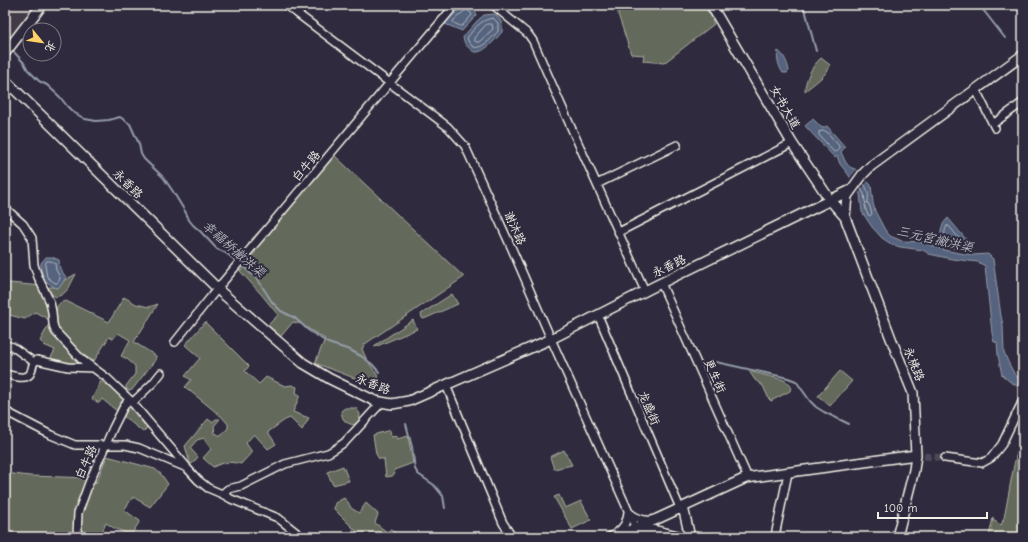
<svg xmlns="http://www.w3.org/2000/svg" width="1028" height="542" font-family="'Comic Neue','LXGW WenKai TC',sans-serif">
	<rect width="100%" height="100%" fill="#2f2a3d"/>
	<filter id="ink" filterUnits="userSpaceOnUse"><feTurbulence type="fractalNoise" baseFrequency=".025" numOctaves="2"/><feDisplacementMap in="SourceGraphic" scale="8" xChannelSelector="R" yChannelSelector="G"/><feConvolveMatrix kernelMatrix="1 2 1 2 8 2 1 2 1" color-interpolation-filters="sRGB"/></filter>
	<g filter="url(#ink)">
		<path fill="#433a47" d="M5,5h37l-37,43z"/>
		<path fill="#646a5c" stroke="#acaea2" d="M619,5h62l4,5 9,-5h10l9,14 -1,1 2,4 -50,39 -21,-2 1,-6 -13,-1 -13,-40z
			M821,58l9,7c-1,9 -18,20 -25,26 0,-12 7,-25 16,-33z
			M333,154l131,123 -99,67 -3,5 4,9 13,20 -17,3 -47,-18 10,-24 -24,-15 -8,-2 -16,19 -13,-12 14,-14 -17,-21 -21,-23 16,-20 -8,-8z
			M76,274c-6,11 -8,20 -20,23 -5,-3 -7,-5 -7,-10h5l4,1 5,-7z
			M10,283l32,3c5,19 8,48 22,62 7,7 16,12 23,18l-38,-5 6,-11 -11,-5 -4,-4 10,-19 -2,-3 -13,-7 -10,7 -20,-5v-30z
			M452,294l6,10 -34,15 -2,-1 -1,-4z
			M124,297l12,7 13,3 9,-3 -24,38 22,14v3l-24,31 -3,1 -3,-2v-3l9,-12v-8l-8,-7 -6,-3 9,-16 -12,-7 -5,6 -4,-2 -15,24c-4,-2 -10,-5 -14,-8 -13,-9 -26,-25 -24,-42 1,-6 3,-9 10,-10l43,21z
			M413,320l4,9 -42,18 -1,-1z
			M205,322l44,44 -4,5 14,13 7,-7 19,9 7,-1 5,2 -1,6 4,2 -7,17 16,6 -7,12 -12,-12 -5,2 -17,12 8,12 -8,5 -14,-15 -8,9 6,9 -11,12c-12,-3 -17,-2 -28,3l-10,-9 8,-9 -5,-7 -2,-4 -7,2 -7,8 8,9 -6,7h-2l-5,-18 23,-27 4,3 4,-3h4l-6,7 1,7 6,3 7,-8v-4l-6,-7 -37,-30 6,-7 -6,-4 15,-18 -15,-13z
			M749,371l35,9 7,6 -1,5 -19,10 -2,-2 -6,-13 -8,-6z
			M840,371l12,10 -22,25 -12,-10z
			M101,381c20,12 32,29 46,47l-4,4 -41,-33 -3,4 -7,-4z
			M345,408h11l4,6 -1,8c-4,4 -10,3 -15,-2 -2,-2 -2,-6 -3,-9z
			M390,430l1,7 6,-1v3l11,-3 5,27 -19,7 1,4 -3,2 -6,1 -2,-18h-5l-3,-5 -3,-19z
			M1023,433v104h-36l2,-1 4,-18v2l8,5 3,-7c6,-28 9,-58 19,-85z
			M564,450l8,15 -18,4 -4,-12z
			M107,456l48,13 6,5 7,10 -18,23 -17,-10 -9,13 16,11 -9,14 -17,-7 -8,-5 -6,14h-95v-64l25,3 63,2 3,5z
			M343,466l6,15 -16,4 -6,-13z
			M559,495l6,13 16,-7 10,19 -19,9 -18,-32z
			M344,498l4,4 3,6 8,5 7,-10 12,11 -3,9 12,9 4,-3 8,7 -1,1h-33l-10,-7 -21,-21 1,-6z"/>
		<path fill="#54637e" stroke="#949ca8" d="M467,6c5,1 8,4 10,9l-15,16 -17,-7c3,-6 15,-16 22,-18z
			M494,14c7,4 9,10 8,18 -5,6 -17,20 -25,20 -3,1 -6,-2 -8,-4 -4,-3 -5,-6 -6,-11l14,-16 7,-6z
			M778,51c6,3 10,13 11,20l-2,2h-4c-4,-5 -7,-16 -5,-22z
			M813,119l9,9 5,-2 18,21 -4,5c4,8 5,15 14,17l16,16 2,18 2,8 10,19 5,6 12,5 21,1 21,8 15,3 14,2 15,-1 5,5 8,57 2,9 1,27 4,10 7,13 8,5v9l-14,-8 -7,-6 -4,-20 -1,-13h-3l-2,-9 -7,-67 -7,-4 -26,-3 -23,-5 -6,-4 -23,-3 -9,-3 -9,-6 -10,-11 -10,-15 -2,-18 -12,-20 -8,-10 -3,-8 -2,2 -30,-32z
			M948,218l22,26c-21,14 -40,-9 -22,-26z
			M46,257h6l7,3 1,9 6,8 -4,7 -4,4 -4,-1 -10,-7 -3,-11v-6z"/>
		<path fill="#2f2a3d" d="M858,168l10,13 -10,13 -9,-15z"/>
		<g fill="none" stroke-linecap="round" stroke-linejoin="round">
			<path stroke="#b4b8be" stroke-width="1" d="M467,10l4,3 1,2 -10,11h-2l-6,-3 -1,-2 10,-9z
				M493,18l5,5v8c-5,6 -18,21 -26,15 -3,-3 -4,-5 -5,-8 8,-10 13,-18 26,-20z
				M487,24h5l1,5 -14,13h-3l-2,-2v-2l9,-10z
				M825,131l2,1 12,14v2l-3,4h-2l-15,-17v-3z
				M860,187l4,7 1,8 1,1 -1,2 1,5 2,5 2,1 2,-2 -3,-10 -2,-1c3,-6 1,-15 -4,-20
				M947,226h2l13,16v2c-12,4 -22,-8 -15,-18z
				M47,261h4l4,2 1,7 4,7 -1,4 -2,2h-2l-8,-6 -2,-12z"/>
			<path stroke="#949ca8" stroke-width="2" d="M802,5l4,8 10,38
				M978,5l6,6 21,27
				M14,52l10,11 4,7 11,11 8,4 13,12 7,9 6,6 12,7 11,2 13,-1 11,-3 10,7 9,20 2,10 3,5 19,18 9,13 14,23 3,7 4,5 8,7 16,17 9,4 18,14 14,13 14,22 9,9 14,7 13,12 20,13 22,7 11,6 11,8 7,8
				M716,362l72,16 8,3 14,20 6,6 8,5 25,12
				M406,424l6,23 3,22 3,5 16,11 9,11 2,12"/>
			<path stroke="#4d4857" stroke-width="7" stroke-dasharray="7 3.5" stroke-linecap="butt" d="M924,456l21,2"/>
			<defs>
				<path id="minor" d="M286,5l149,112 13,10 17,19 47,103 39,90 81,180 5,14 -1,2 -3,2
					M493,5l35,29 5,7 37,84 75,166
					M976,90l19,38
					M993,124l30,-22
					M597,184l80,-39
					M5,208l18,16 9,14 2,27 4,12 12,25 2,10 1,12 2,7 26,28 26,19 22,21 57,67
					M619,232l173,-89
					M661,283l87,195
					M598,315l82,193
					M175,342l42,-53 238,-284
					M5,345l8,2 21,15
					M5,374c7,1 20,7 25,0 2,-3 2,-8 4,-12l3,-2 31,7 25,1
					M446,385l42,102 15,36 9,14
					M132,403l21,-20 8,-10
					M5,411l46,24 24,10h50l14,3 48,20 11,12 10,8 14,6 9,5 47,19 24,19
					M945,458l37,5 9,-5 11,-14 21,-44
					M222,494l6,-5 13,-3 44,-22 43,-11 7,-4 10,-7 37,-40
					M630,513c6,5 13,8 22,7
					M636,528l5,5 8,4
					M615,534c9,-6 12,-12 13,-22
					M775,536l13,-63
					M77,537l1,-24 11,-30 24,-55 10,-20 6,-9"/>
				<path id="major" d="M711,5l81,138 38,57 15,17
					M5,53l37,-48
					M5,80l217,213 81,70 27,16 45,22 17,3 17,-3 142,-62 104,-53 196,-96
					M683,507l7,30
					M636,528l21,-9 89,-41 170,-23
					M611,537l25,-9 13,1 33,8
					M897,537l17,-67 2,-15 -3,-62 -21,-52 -47,-124 2,-21 16,-22 8,-8 152,-111"/>
			</defs>
			<use href="#minor" stroke="#f4f1e8" stroke-width="10"/>
			<use href="#major" stroke="#f4f1e8" stroke-width="12"/>
			<use href="#minor" stroke="#2f2a3d" stroke-width="7"/>
			<use href="#major" stroke="#2f2a3d" stroke-width="9"/>
		</g>
	</g>
	<g text-anchor="middle" dominant-baseline="central" stroke-width="4" stroke-linejoin="round" paint-order="stroke">
		<g font-size="12" fill="#f4f1e8" stroke="#2f2a3d">
			<text transform="translate(785 107) rotate(60)">女书大道</text>
			<text transform="translate(306 166) rotate(-50)">白牛路</text>
			<text transform="translate(128 184) rotate(44)">永香路</text>
			<text transform="translate(515 228) rotate(66)">谢沐路</text>
			<text transform="translate(669 266) rotate(-26)">永香路</text>
			<text transform="translate(914 364) rotate(68)">永桃路</text>
			<text transform="translate(715 376) rotate(66)">更生街</text>
			<text transform="translate(373 384) rotate(21)">永香路</text>
			<text transform="translate(649 408) rotate(67)">龙盛街</text>
			<text transform="translate(86 462) rotate(-66)">白牛路</text>
		</g>
		<g font-size="13" font-style="italic" fill="#b4b8be" stroke="#2f2a3d">
			<text transform="translate(935 239) rotate(13)">三元宫撇洪渠</text>
			<text transform="translate(234 249) rotate(41)">幸福桥撇洪渠</text>
		</g>
	</g>
	<rect width="1028" height="542" fill="none" stroke="#2f2a3d" stroke-width="20"/>
	<rect x="10" y="10" width="1008" height="522" fill="none" stroke="#f4f1e8" stroke-width="1.5" filter="url(#ink)"/>
	<g transform="translate(42 42) rotate(119)"><circle r="19" fill="#2f2a3d" stroke="#7e7a81"/>
	<path d="M0-3L7 15L0 10L-7 15Z" fill="#ffd166"/>
	<text y="-6" font-size="11" font-weight="bold" text-anchor="middle" fill="#f4f1e8">北</text>
	</g>
	<path d="M878 512v6h109v-6" fill="none" stroke="#f4f1e8" stroke-width="2"/>
	<text x="884" y="512" font-size="12" fill="#f4f1e8" stroke="#2f2a3d" stroke-width="3" paint-order="stroke">100 m</text>
</svg>
